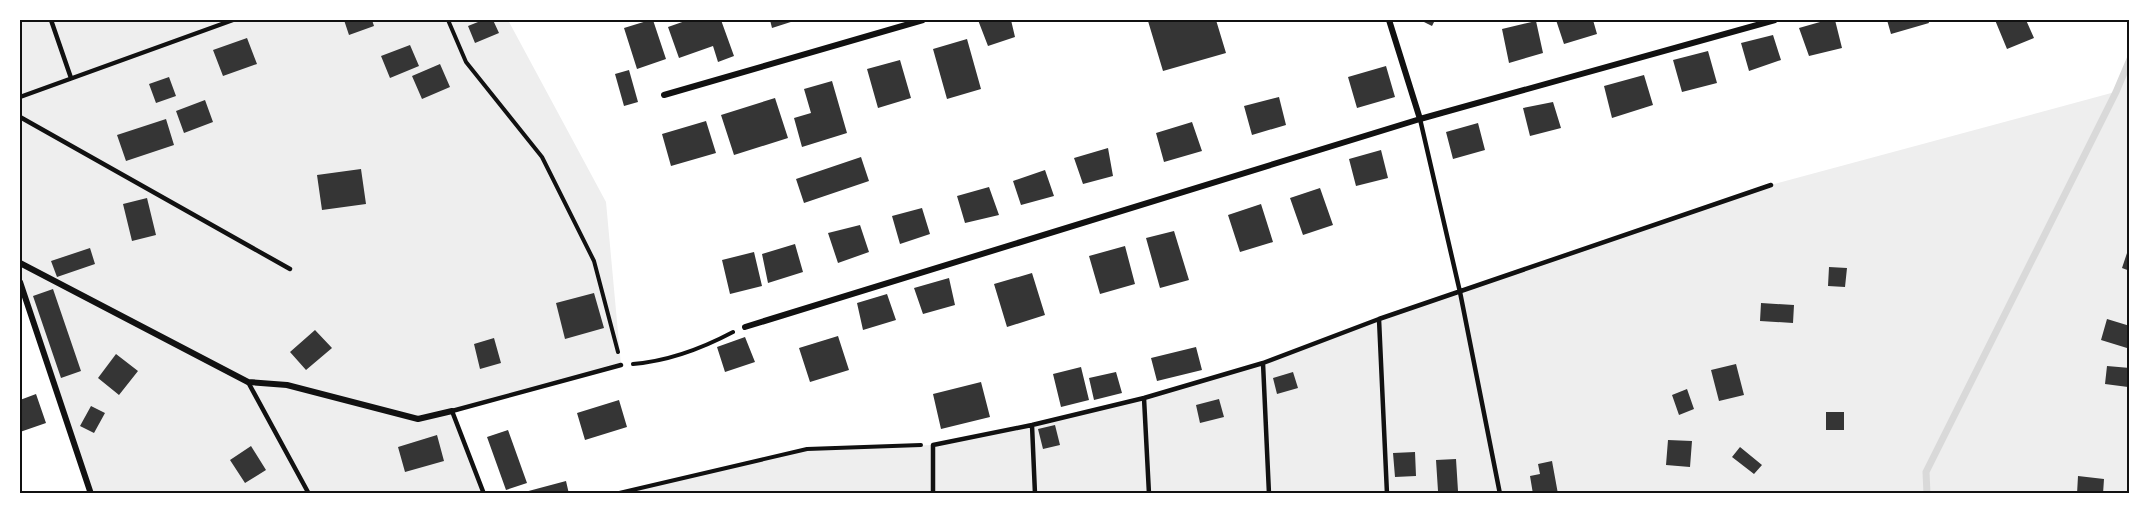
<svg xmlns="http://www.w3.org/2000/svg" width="2149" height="513" font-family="'Source Sans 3',sans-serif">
	<rect width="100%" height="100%" fill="#fff"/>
	<path fill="#eee" d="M20,20h488l98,182 15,163 -168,46 31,82h-393l-71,-211z
		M2129,59v434l-1514,1 192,-45 126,-4 211,-47 119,-35 116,-44 392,-134 344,-93z"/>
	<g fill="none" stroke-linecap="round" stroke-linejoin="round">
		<path stroke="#d9d9d9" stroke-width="7" d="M1927,494l-1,-22 190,-380 14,-33"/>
	</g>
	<path fill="#353535" d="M344,20h28l2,6 -25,9z
		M483,20h10l6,13 -24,10 -7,-17z
		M650,20h3l13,39 -29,10 -13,-41z
		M688,20h33l13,36 -16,6 -5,-16 -34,12 -11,-31z
		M770,20h27l-25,8z
		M978,20h33l4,17 -27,9z
		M1154,20h62l10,33 -63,18 -15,-50z
		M1420,20h15l-3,6z
		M1556,20h37l4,14 -33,10z
		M1827,20h8l7,28 -33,8 -10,-28z
		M1887,20h41l1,3 -38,11z
		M1995,20h31l8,18 -27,11z
		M1536,21l7,32 -34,10 -7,-34z
		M1773,35l8,25 -32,11 -8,-28z
		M247,38l10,26 -34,12 -10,-26z
		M967,39l14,50 -34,10 -14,-50z
		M410,45l9,21 -29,12 -9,-22z
		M1708,51l9,32 -35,9 -9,-32z
		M900,60l11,38 -33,10 -11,-39z
		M440,64l10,23 -28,12 -10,-23z
		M1386,66l9,31 -38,11 -9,-31z
		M629,70l9,32 -14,4 -9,-32z
		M1644,75l9,30 -41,13 -8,-32z
		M169,77l7,19 -20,7 -7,-19z
		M832,81l15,52 -45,14 -8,-29 17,-5 -7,-24z
		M1279,97l7,28 -34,10 -8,-29z
		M775,98l13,40 -54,17 -13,-40z
		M205,100l8,22 -29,11 -8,-22z
		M1553,102l8,26 -31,8 -7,-28z
		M166,119l8,26 -48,16 -9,-26z
		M706,121l10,32 -45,13 -9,-32z
		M1192,122l10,29 -38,11 -8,-29z
		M1478,123l7,27 -32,9 -7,-27z
		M1108,148l5,28 -30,8 -9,-26z
		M1381,150l7,28 -32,8 -7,-27z
		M861,157l8,24 -65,22 -8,-24z
		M361,169l5,35 -44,6 -5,-35z
		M1045,170l9,26 -33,9 -8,-24z
		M989,187l10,28 -34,8 -8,-27z
		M1320,188l13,37 -30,10 -13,-37z
		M147,198l9,37 -24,6 -9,-37z
		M1261,204l12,38 -33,10 -12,-37z
		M922,208l8,26 -30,10 -8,-28z
		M860,225l9,27 -31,11 -10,-30z
		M1174,231l15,49 -29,8 -14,-50z
		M795,244l8,28 -35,11 -6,-29z
		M1125,246l10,38 -35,10 -11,-38z
		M2129,247h1v24l-8,-3z
		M90,248l5,16 -38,13 -6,-16z
		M754,252l8,34 -32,8 -8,-34z
		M1829,267l18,1 -2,19 -17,-1z
		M1032,273l13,42 -38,12 -13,-43z
		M949,278l6,27 -32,9 -9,-26z
		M53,289l28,82 -20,7 -28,-82z
		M594,293l10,35 -39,11 -9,-36z
		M887,294l9,26 -33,10 -6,-27z
		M1761,303l33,2 -1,18 -33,-2z
		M2107,319l23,7v13l-3,9 -26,-8z
		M315,330l17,18 -26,22 -16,-18z
		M838,336l11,34 -39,12 -11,-34z
		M745,337l10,25 -30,10 -8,-25z
		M494,338l7,25 -21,6 -6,-25z
		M1196,347l6,23 -45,11 -6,-23z
		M116,354l22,17 -19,24 -21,-17z
		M1736,364l8,31 -25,6 -8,-31z
		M2107,366l23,2 -2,19 -23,-3z
		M1081,367l8,33 -28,7 -8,-33z
		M1116,372l6,21 -28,7 -5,-22z
		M1293,372l5,16 -21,6 -4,-16z
		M981,382l9,35 -49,12 -8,-35z
		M1687,389l7,20 -15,6 -7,-20z
		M36,394l10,29 -26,9v-32z
		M1219,399l5,18 -24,6 -4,-18z
		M619,400l8,27 -42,13 -8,-27z
		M91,406l14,7 -11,20 -14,-7z
		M1826,412h18v18h-18z
		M1055,425l5,20 -17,4 -5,-20z
		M508,430l19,53 -21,7 -19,-53z
		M437,435l7,26 -39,11 -7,-25z
		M1668,440l24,1 -2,26 -24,-2z
		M251,446l15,24 -21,13 -15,-23z
		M1740,447l22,18 -8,9 -22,-17z
		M1415,452l1,24 -21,1 -2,-24z
		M1456,459l2,32h-20l-2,-31z
		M1552,461l6,33h-25l-3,-18 10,-2 -2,-10z
		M2078,476l26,3 -1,15h-26z
		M566,481l3,13h-48v-1z"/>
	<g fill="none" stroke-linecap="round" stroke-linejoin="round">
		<path stroke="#111" stroke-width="4" d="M448,20l18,42 76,95 52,104 24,91
			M633,364c36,-3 68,-15 100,-32
			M615,494l192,-45 114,-4"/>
		<path stroke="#111" stroke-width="4.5" d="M51,20l20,58
			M20,97l213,-77
			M20,117l270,152
			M1420,119l40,173 40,202
			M1379,319l8,175
			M1263,363l6,131
			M248,382l61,112
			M1144,398l5,96
			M1032,425l3,69
			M484,494l-32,-83 169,-46
			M933,494v-49l99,-20 112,-27 119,-35 116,-44 392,-134"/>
		<path stroke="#111" stroke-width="6" d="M1389,20l31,99
			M664,95l259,-75
			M20,263l228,119 39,3 131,34 34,-8
			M20,282l71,212
			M745,327l675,-208 355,-99"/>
	</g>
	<rect width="2149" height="513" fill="none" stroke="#ffffff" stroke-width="42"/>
	<rect x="21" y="21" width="2107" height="471" fill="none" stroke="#111" stroke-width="2"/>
</svg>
